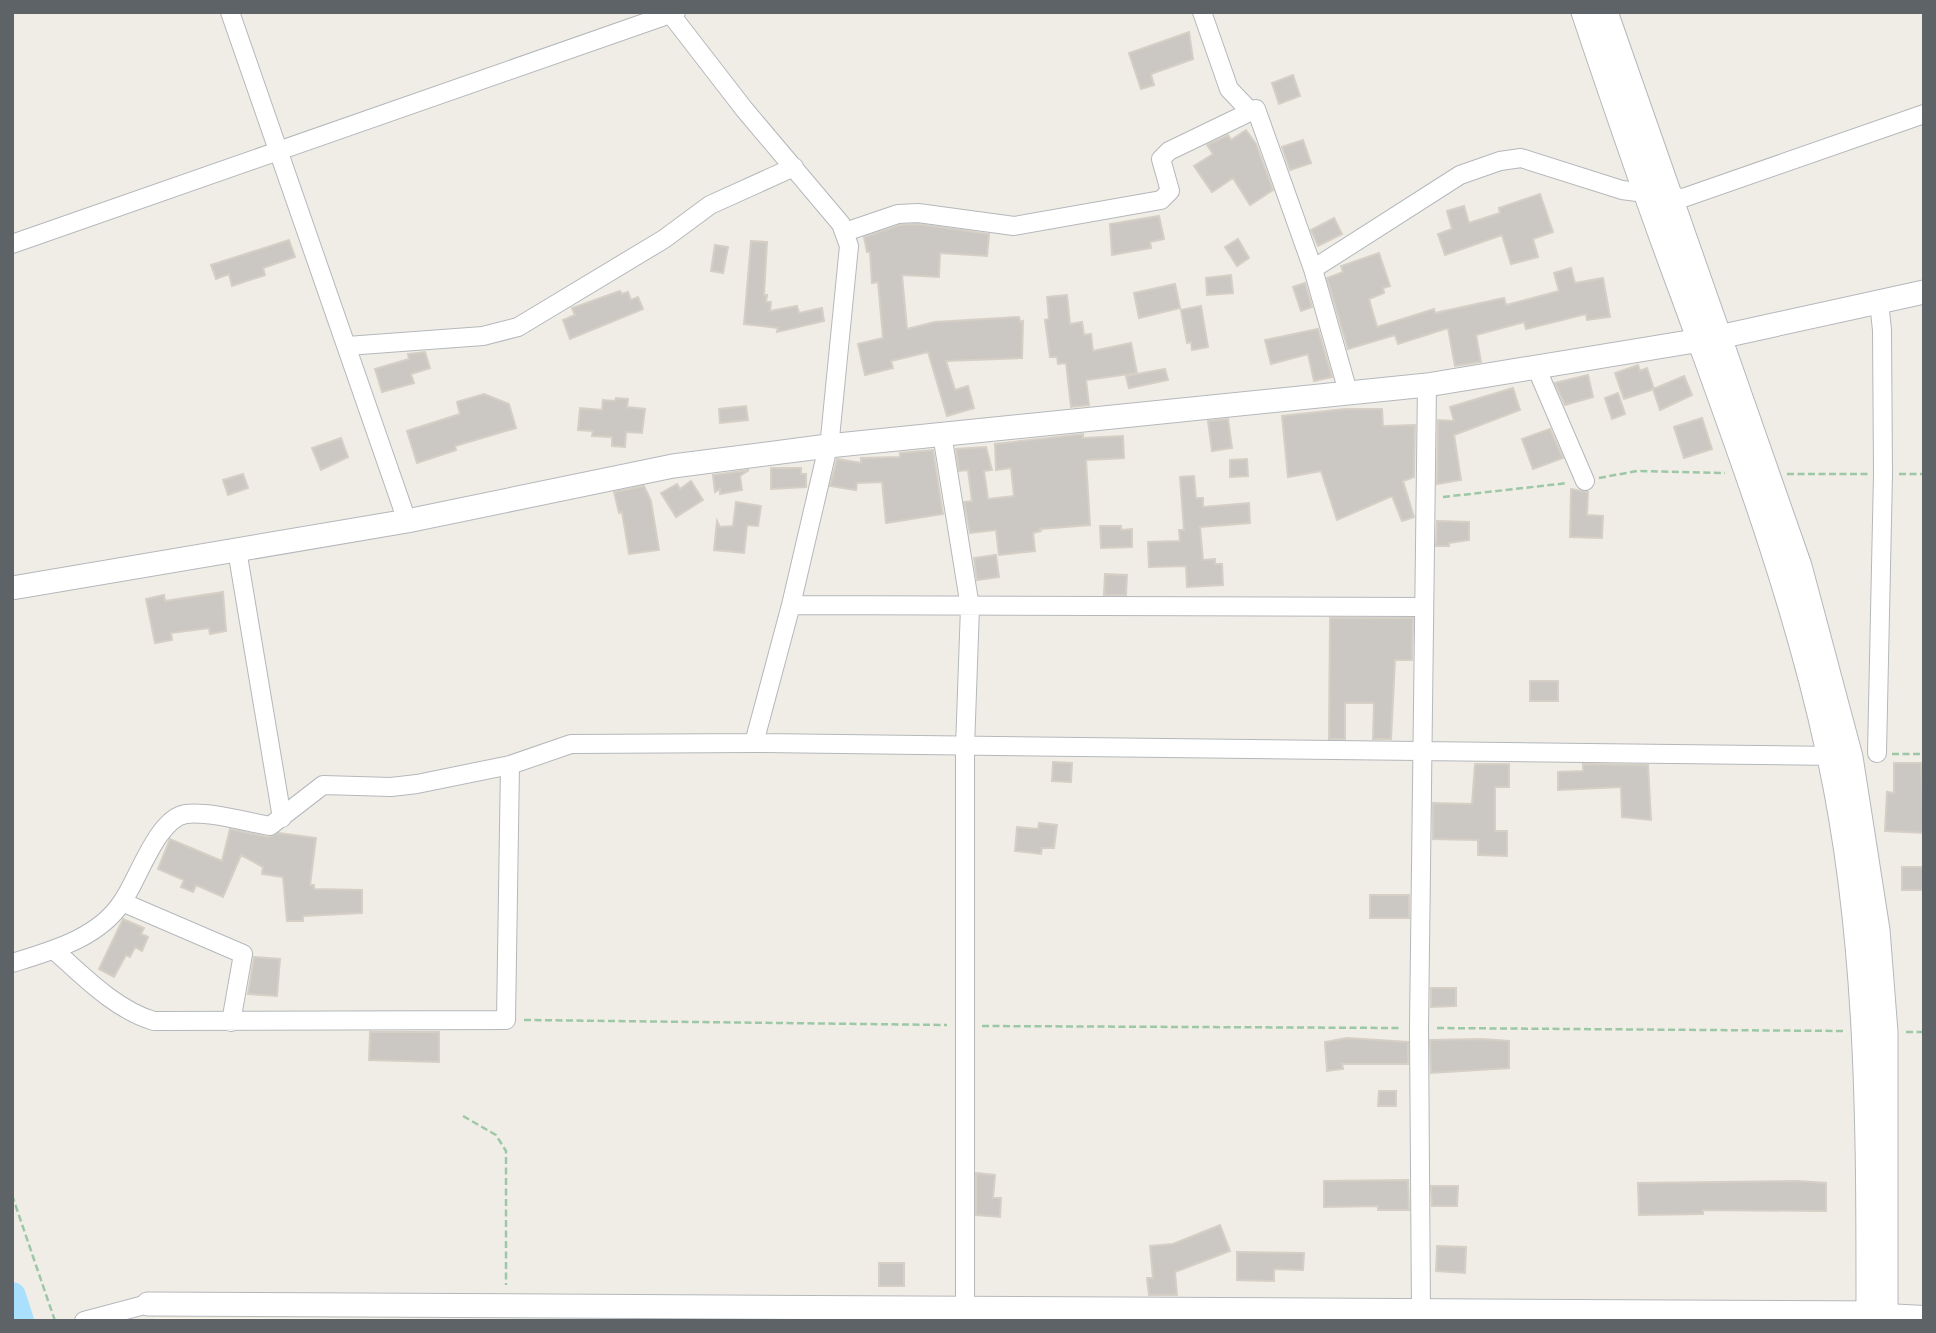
<svg xmlns="http://www.w3.org/2000/svg" width="1936" height="1333" font-family="'Titillium Web',sans-serif">
	<rect width="100%" height="100%" fill="#f0ede7"/>
	<path fill="#fef4df" d="M154,1318l1233,3h-1233z"/>
	<g fill="none" stroke-linecap="round" stroke-linejoin="round">
		<path stroke="#a9e0fe" stroke-width="28" d="M12,1296l8,25"/>
	</g>
	<path fill="#cbc8c3" stroke="#d5cfc5" stroke-width="2" d="M1189,32l4,27 -42,15 3,11 -13,4 -12,-36z
		M1293,75l7,21 -21,8 -7,-21z
		M1246,130l10,14 17,46 -23,15 -17,-27 -21,14 -18,-26 19,-12 -6,-9 21,-10 3,5z
		M1303,140l8,23 -21,7 -8,-23z
		M1540,194l13,38 -20,7 5,18 -27,7 -9,-29 -57,20 -7,-21 14,-5 -5,-18 17,-5 5,17 31,-10 -1,-5z
		M1159,216l5,23 -14,3 1,6 -39,7 -2,-31z
		M1334,218l8,16 -24,12 -7,-16z
		M918,224l71,10 -2,22 -47,-3 -1,24 -37,-2 5,54 28,-7 84,-5 1,5 3,-1 -1,37 -76,3 9,29 13,-4 6,22 -27,8 -19,-64 -37,9 2,7 -28,7 -7,-31 25,-6 -5,-56 -6,1 -2,-31h-3l-3,-15 36,-12z
		M1238,239l11,19 -12,8 -12,-19z
		M289,240l6,17 -32,11 2,7 -33,11 -3,-12 -13,5 -5,-14z
		M751,241l16,1 -3,53h3l-1,7h5l-1,9 27,-5 2,7 23,-5 2,13 -47,11 1,-4 -34,-4z
		M715,245l13,2 -5,26 -12,-2z
		M1379,253l11,33 -7,2 1,5 -15,6 8,28 57,-18 1,4 69,-15 2,7 53,-14 -5,-18 17,-5 4,15 28,-5 7,39 -23,3 -1,-6 -60,15 -2,-7 -48,13 5,27 -26,4 -7,-38 -50,16 -3,-9 -47,14 -21,-71 16,-6 -2,-6z
		M1231,275l2,18 -26,2 -1,-17z
		M1305,283l7,24 -11,4 -8,-24z
		M1175,284l5,24 -41,10 -5,-25z
		M620,291l2,3 6,-2 3,8 7,-3 5,12 -73,30 -7,-19 12,-5 -3,-7z
		M1067,295l3,29 12,-2 2,13 7,-1 2,17 38,-8 6,30 -51,7 3,25 -18,2 -5,-44 -8,1 -1,-7h-7l-5,-37 4,-1 -2,-22z
		M1201,306l7,41 -16,3 -1,-8 -4,1 -6,-33z
		M1318,329l14,48 -18,4 -6,-27 -37,10 -6,-24z
		M425,352l5,16 -19,6 3,9 -32,9 -7,-23 34,-10 -1,-5z
		M1638,365l2,6 7,-3 7,21 -30,10 -9,-26z
		M1165,369l3,11 -39,8 -3,-12z
		M1588,375l5,22 -28,8 -10,-22z
		M1684,376l8,19 -32,15 -7,-21z
		M1513,388l7,22 -66,25 7,45 -24,4 1,-64 16,1 -4,-14z
		M1618,393l7,21 -13,5 -7,-21z
		M484,394l25,10 7,24 -61,18 1,4 -39,13 -10,-32 53,-17 -3,-12z
		M616,398l12,1 -1,8 18,2 -3,24 -16,-1 -1,15 -13,-1v-9l-20,-1 1,-5 -15,-1 2,-22 22,2 1,-10 12,1z
		M746,406l2,14 -28,3 -1,-14z
		M1345,409h37l1,17 32,-1 -1,52 -11,4 11,36 -12,4 -10,-25 -55,24 -16,-49 -33,6 -6,-61z
		M1702,418l10,31 -28,9 -10,-31z
		M1228,419l4,29 -20,3 -4,-30z
		M1550,429l13,29 -30,11 -11,-30z
		M1083,434v4l40,-2 1,22 -38,2 4,65 -50,4 1,2 -8,2 2,18 -36,4 -3,-25 -26,3 -6,-31 8,-1 -4,-31 -9,1 -3,-22 30,-2 6,23 -8,1 4,28 26,-3 -3,-28 -15,2 -1,-26z
		M341,438l7,19 -27,13 -9,-22z
		M933,450l10,64 -57,9 -4,-41 -25,1 -1,7 -26,-4 7,-27 24,4v-5l39,-1v-4z
		M1247,459l1,17 -18,1v-17z
		M771,468h30v6h5v13l-35,2z
		M749,470l-9,6 2,14 -22,4v-5l-5,3 -2,-17z
		M243,474l5,14 -20,7 -5,-15z
		M1194,476l2,22h7v9l46,-4 1,20 -50,4 3,33 12,-1v5h7l1,21 -36,2 -1,-21 -37,1 -1,-25 32,-1 -1,-11h5l-4,-53z
		M691,481l12,19 -27,17 -15,-24 16,-9 3,5z
		M644,486l7,15 8,49 -30,4 -7,-42 -3,1 -5,-21z
		M1571,489l17,3 -1,23 16,1 -1,22 -32,-1z
		M736,502l25,4 -3,20 -11,-1 -3,28 -30,-3 3,-29 3,6 13,-1z
		M1437,521l32,1v18l-20,3v3h-13z
		M1100,526h21v4l11,-1v18l-31,1z
		M996,555l3,22 -22,3 -3,-22z
		M1105,574l22,1 -1,20h-22z
		M223,592l3,39 -16,3 -1,-6 -38,5 1,7 -17,3 -9,-44 18,-4 1,6z
		M1330,618h83l-1,42h-17l-4,79h-18l1,-36h-29v36h-16z
		M1530,681h28v20h-28z
		M1053,762l19,1 -1,19 -19,-1z
		M1894,763h27l3,70 -39,-2 2,-39 7,1z
		M1475,764h34v23h-14v44h12v25l-29,-1v-15l-45,-1v-36l39,1z
		M1583,764l65,1 3,55 -29,-3 -1,-30 -63,3v-18l25,-1z
		M1039,823l18,2 -3,23h-12l-1,6 -26,-3 2,-24 21,2z
		M230,829l38,8 11,-4 37,5 -6,47h4v4l48,1v23l-59,3v5h-16l-4,-44 -21,-3 1,-7 -22,-12 -18,42 -27,-12 -3,7 -12,-5 3,-7 -26,-11 12,-30 52,22z
		M1902,867h22v23h-22z
		M1370,895h39v23h-39z
		M123,919l21,9 -3,6 7,3 -6,14 -7,-4 -5,10 -4,-2 -12,22 -15,-8z
		M254,957l26,2 -3,37 -29,-2z
		M1431,988h25v18l-25,1z
		M370,1032h69v30l-70,-2z
		M1347,1038l61,4v22h-66l1,5 -16,2 -2,-29z
		M1481,1039l28,2v27l-78,5 -1,-33z
		M1379,1091h17v15h-18z
		M976,1173l19,2 -2,23h8l-1,19 -24,-2z
		M1408,1180l1,30h-31v-4l-54,1v-26z
		M1798,1181l28,2v28l-123,-1v4l-64,1 -1,-32z
		M1431,1186h27l-1,20h-25z
		M1220,1225l10,26 -55,21 2,23h-28l-2,-17h6l-3,-32 23,-2z
		M1437,1246l29,1 -1,26 -29,-2z
		M1237,1252l67,1 -1,17 -29,-1v12l-37,-1z
		M879,1263h25v23h-25z"/>
	<g fill="none" stroke-linecap="round" stroke-linejoin="round">
		<defs>
			<path id="minor" d="M230,12l177,509
				M669,12l75,97 97,115 8,22 -19,192 -39,167 -37,138
				M1202,12l27,77 20,21
				M845,232l53,-18 20,-1 96,13 147,-26 9,-9 -9,-32 8,-8 87,-42 57,160 35,123
				M12,244l664,-232
				M1313,269l147,-94 40,-14 21,-3 101,32 61,8 241,-84
				M347,346l136,-10 35,-9 146,-88 46,-34 84,-38
				M1536,367l49,114
				M942,434l28,173 -5,141v573
				M237,550l45,268
				M791,605l632,2
				M1877,753l6,-279 -1,-144 -3,-28
				M122,902l121,52 -12,68
				M54,950c29,26 62,60 100,71l352,-1 4,-255
				M12,963c39,-12 87,-25 110,-61 16,-22 35,-84 64,-88 23,-3 61,8 84,12l53,-41 68,2 26,-3 93,-19 61,-21 183,-1 1084,13
				M1421,1312l-2,-284 8,-643
				M1886,1313l38,2
				M84,1321l64,-17"/>
			<path id="tertiary" d="M1583,12c32,95 64,189 99,282 55,151 112,302 146,459 41,186 40,378 40,568
				M1606,12l194,554 51,191 27,173 8,102v289
				M12,588l395,-67 266,-55 155,-20 599,-61 292,-48 205,-45
				M148,1304l1738,9"/>
		</defs>
		<use href="#minor" stroke="#b4b8bb" stroke-width="20"/>
		<use href="#tertiary" stroke="#b4b8bb" stroke-width="25"/>
		<path stroke="#9dc8a6" stroke-width="2.5" stroke-dasharray="7 3.5" stroke-linecap="butt" d="M1787,474h81
			M1899,474h25
			M1599,478l38,-7 88,2
			M1443,497l125,-14
			M1892,754h32
			M524,1020l423,5
			M982,1026l420,2
			M1437,1028l406,3
			M1906,1032h18
			M463,1116l33,19 10,16v134
			M12,1195l43,126"/>
		<use href="#minor" stroke="#fff" stroke-width="18"/>
		<use href="#tertiary" stroke="#fff" stroke-width="23"/>
	</g>
	<rect width="1936" height="1333" fill="none" stroke="#5e6367" stroke-width="28"/>
</svg>
